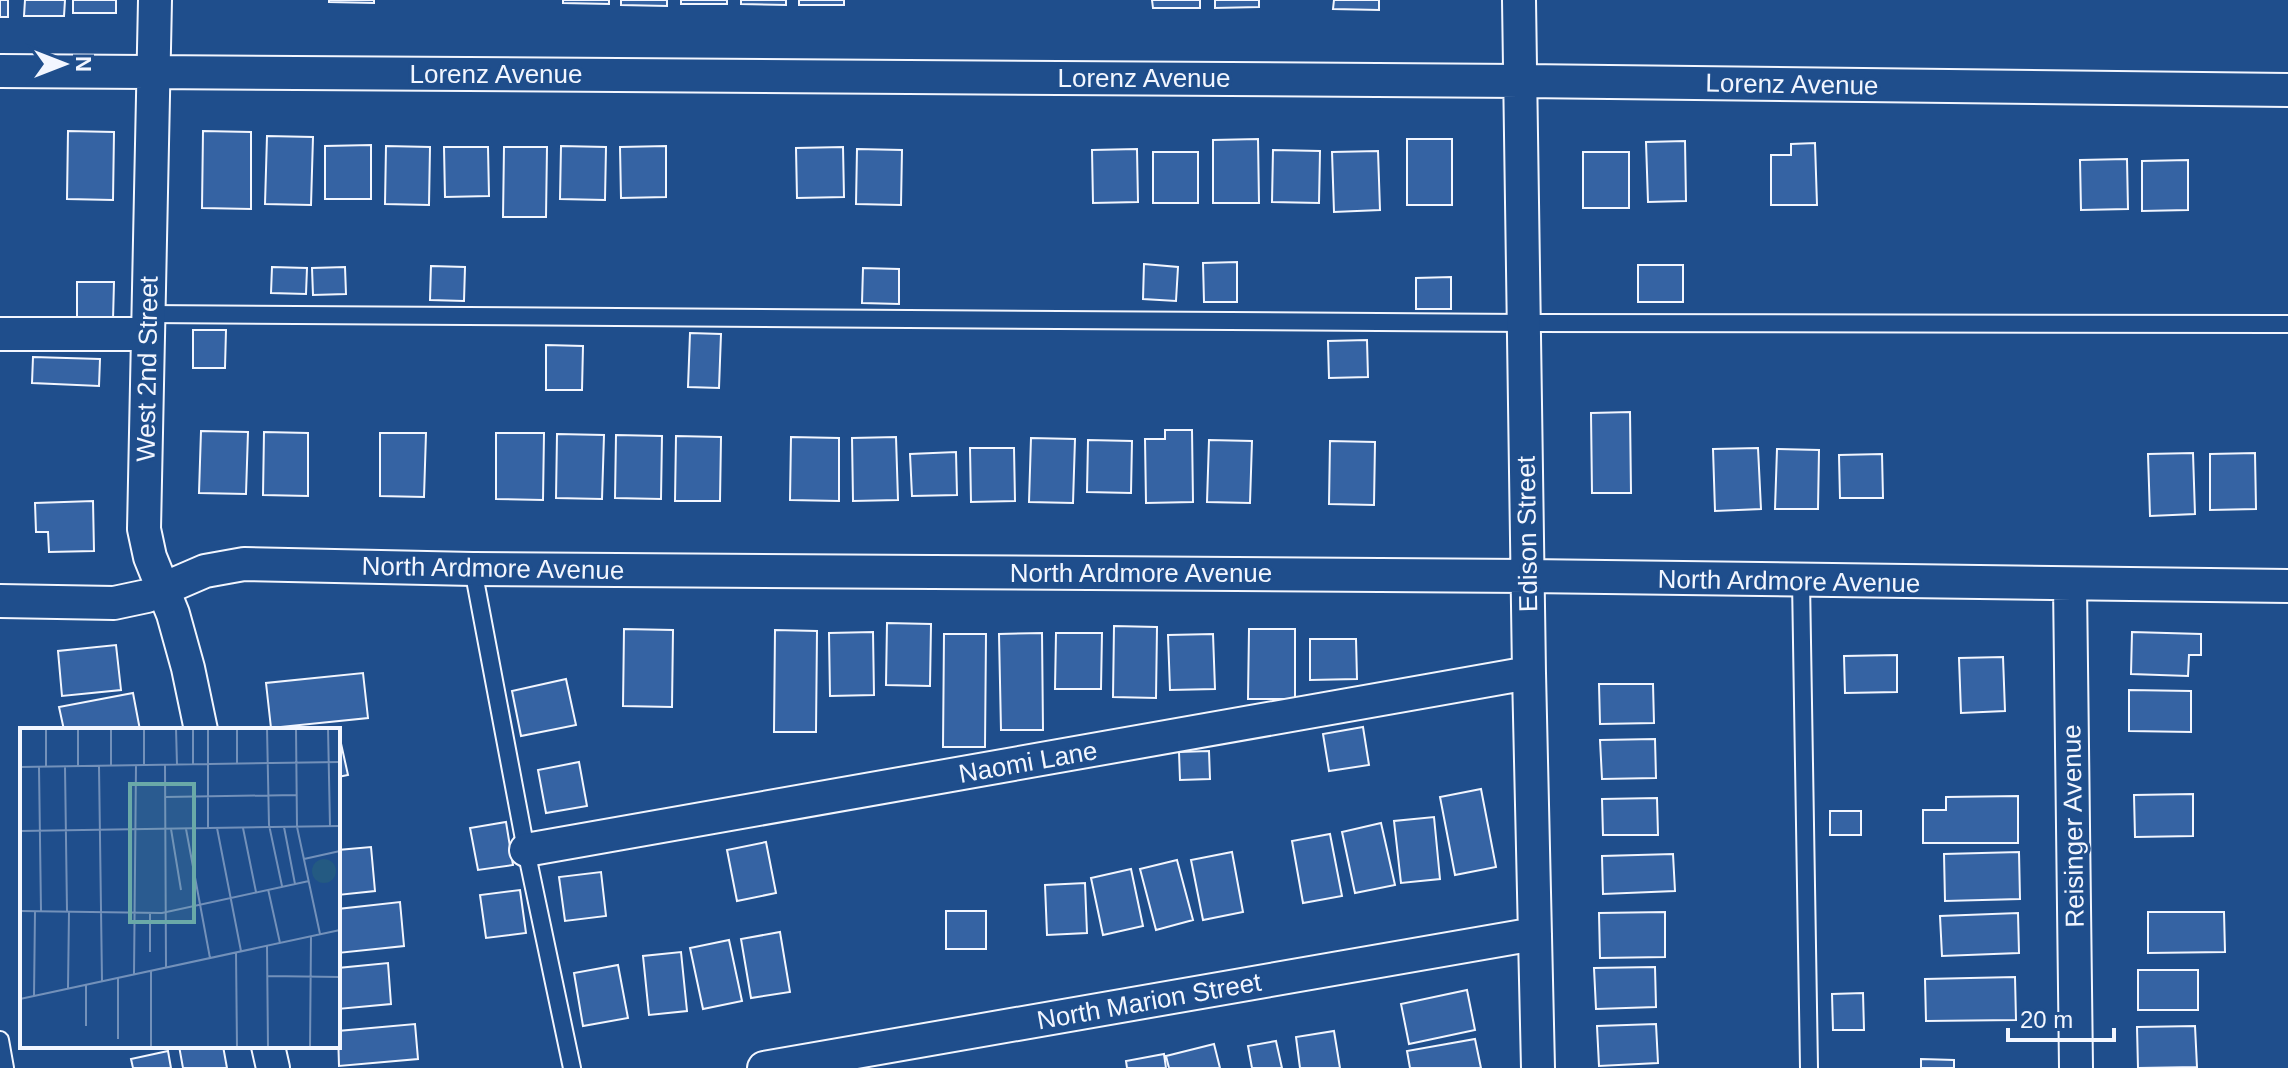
<svg xmlns="http://www.w3.org/2000/svg" width="2288" height="1068" font-family="Helvetica,sans-serif">
	<rect width="100%" height="100%" fill="#1f4e8c"/>
	<path fill="#3563a3" stroke="#f2f6ff" stroke-width="2" d="M0,0h8v17h-8z
		M25,0h40l-1,16h-40z
		M73,0h43v13h-43z
		M329,0h45v3l-45,-1z
		M563,0h46v4l-46,-1z
		M621,0h46v6l-46,-1z
		M681,0h46v4h-46z
		M741,0h45v5l-45,-1z
		M799,0h45v5h-45z
		M1152,0h48v8h-47z
		M1215,0h44v7l-44,1z
		M1334,0h45v10l-46,-1z
		M68,131l46,1 -1,68 -46,-1z
		M203,131l48,1v77l-49,-1z
		M267,136l46,1 -2,68 -46,-1z
		M1258,139l1,64h-46v-63z
		M1407,139h45v66h-45z
		M1685,141l1,60 -38,1 -2,-60z
		M1815,143l2,62h-46v-50h20v-11z
		M371,145v54h-46v-53z
		M386,146l44,1 -1,58 -44,-1z
		M561,146l45,1 -1,53 -45,-1z
		M666,146v51l-45,1 -1,-51z
		M444,147h44l1,49 -44,1z
		M504,147h43l-1,70h-43z
		M843,147l1,50 -47,1 -1,-50z
		M857,149l45,1 -1,55 -45,-1z
		M1137,149l1,53 -45,1 -1,-53z
		M1273,150l47,1 -1,52 -47,-1z
		M1378,151l2,59 -46,2 -2,-60z
		M1153,152h45v51h-45z
		M1583,152h46v56h-46z
		M2127,159l1,50 -47,1 -1,-50z
		M2188,160v50l-46,1v-50z
		M1237,262v40h-33l-1,-39z
		M1144,264l34,3 -2,34 -33,-2z
		M1638,265h45v37h-45z
		M431,266l34,1 -1,34 -34,-1z
		M272,267l35,1 -1,26 -35,-1z
		M345,267l1,27 -33,1 -1,-27z
		M863,268l36,1v35l-37,-1z
		M1451,277v32h-35v-31z
		M77,282h37l-1,38 -36,-1z
		M193,330h33l-1,38h-32z
		M690,333l31,1 -2,54 -31,-1z
		M1367,340l1,37 -39,1 -1,-37z
		M546,345l37,1 -1,44h-36z
		M33,357l67,2 -1,27 -67,-3z
		M1630,412l1,81h-39l-1,-80z
		M1165,430h27l1,72 -47,1 -1,-64h20z
		M201,431l47,1 -2,62 -47,-1z
		M264,432l44,1v63l-45,-1z
		M380,433h46l-2,64 -44,-1z
		M496,433h48l-1,67 -47,-1z
		M557,434l47,1 -2,64 -46,-1z
		M616,435l46,1 -1,63 -46,-1z
		M676,436l45,1 -1,64h-45z
		M791,437l48,1v63l-49,-1z
		M896,437l2,63 -45,1 -1,-63z
		M1031,438l44,1 -2,64 -44,-1z
		M1088,440l44,1 -1,52 -44,-1z
		M1209,440l43,1 -2,62 -43,-1z
		M1330,441l45,1 -1,63 -45,-1z
		M970,448h44l1,53 -44,1z
		M1758,448l3,61 -46,2 -2,-62z
		M1777,449l42,1 -1,59h-43z
		M956,452l1,43 -45,1 -2,-42z
		M2193,453l2,61 -45,2 -2,-62z
		M2255,453l1,56 -46,1v-56z
		M1882,454l1,44h-43l-1,-43z
		M93,501l1,50 -45,1 -1,-20h-12l-1,-29z
		M887,623l44,1 -1,62 -44,-1z
		M1114,626l43,1 -1,71 -43,-1z
		M624,629l49,1 -1,77 -49,-1z
		M1249,629h46v70h-47z
		M775,630l42,1 -1,101h-42z
		M873,632l1,63 -44,1 -1,-63z
		M2132,632l69,2v21h-12l-1,21 -57,-2z
		M1042,633l1,97h-42l-2,-96z
		M1056,633h46l-1,56h-46z
		M944,634h42l-1,113h-42z
		M1213,634l2,55 -45,1 -2,-55z
		M1310,639h46l1,40 -47,1z
		M116,645l5,45 -59,6 -4,-45z
		M1897,655v37l-52,1 -1,-37z
		M2003,657l2,54 -44,2 -2,-55z
		M363,673l5,45 -97,10 -5,-45z
		M566,679l10,46 -55,11 -9,-45z
		M1599,684h54l1,39 -54,1z
		M2129,690l62,1v41l-62,-1z
		M133,693l7,37h-76l-5,-23z
		M1363,727l6,38 -40,6 -6,-37z
		M338,730l10,45 -10,2z
		M1655,739l1,39 -54,1 -2,-39z
		M1209,751l1,28 -30,1 -1,-28z
		M579,762l8,44 -41,7 -8,-43z
		M1481,789l15,78 -41,8 -15,-78z
		M2193,794v42l-58,1 -1,-42z
		M2018,796v47h-95v-33h23v-13z
		M1657,798l1,37h-55l-1,-36z
		M1830,811h31v24h-31z
		M1434,817l6,62 -39,4 -7,-62z
		M506,822l7,43 -35,5 -8,-42z
		M1381,823l14,62 -40,8 -13,-61z
		M1330,834l12,62 -39,7 -11,-62z
		M766,842l10,51 -39,8 -10,-51z
		M371,847l4,44 -37,4v-45z
		M1232,852l11,60 -40,8 -12,-60z
		M2019,852l1,47 -75,2 -1,-47z
		M1673,854l2,37 -72,3 -1,-38z
		M1177,860l16,60 -37,10 -16,-61z
		M1131,869l12,57 -40,9 -12,-57z
		M601,872l5,44 -41,5 -6,-44z
		M1085,883l2,50 -40,2 -2,-50z
		M520,890l6,43 -40,5 -6,-43z
		M400,902l4,44 -66,7v-44z
		M946,911h40v38h-40z
		M1665,912v45l-65,1 -1,-45z
		M2148,912h76l1,40 -77,1z
		M2018,913l1,40 -77,3 -2,-40z
		M780,932l10,60 -39,6 -10,-59z
		M729,940l13,61 -39,8 -13,-61z
		M681,952l6,59 -38,4 -6,-59z
		M388,963l3,41 -53,5v-41z
		M618,965l10,53 -45,8 -9,-53z
		M1655,967l1,40 -60,2 -2,-41z
		M2138,970h60v40h-60z
		M2015,977l1,43 -90,1 -1,-42z
		M1467,990l8,40 -66,14 -8,-40z
		M1863,993l1,37h-31l-1,-36z
		M415,1024l3,35 -79,7 -1,-35z
		M1656,1024l2,39 -59,3 -2,-40z
		M2195,1026l2,41 -59,1 -1,-41z
		M1334,1031l6,37h-40l-4,-31z
		M1475,1039l6,29h-71l-3,-17z
		M1276,1041l6,27h-30l-4,-22z
		M1214,1044l6,24h-51l-3,-12z
		M179,1046h44l4,22h-44z
		M168,1051l3,17h-38l-2,-9z
		M1164,1054l2,14h-39l-1,-7z
		M1921,1059l33,1v8h-33z"/>
	<g fill="none" stroke-linecap="round" stroke-linejoin="round">
		<defs>
			<path id="lane" d="M147,314l1377,9 764,1
				M473,569l53,281 46,218
				M1801,581l8,487
				M0,1040l5,28"/>
			<path id="street" d="M155,0l-11,529 6,28 23,57 15,54 13,62
				M1519,0l10,673 9,395
				M0,71l1520,10 768,9
				M0,334h147
				M2070,585l6,483
				M0,601l114,2 33,-7 58,-25 39,-7 229,5 1055,7 760,10
				M526,850l1003,-177
				M268,1046l5,22
				M764,1068l771,-134"/>
		</defs>
		<use href="#lane" stroke="#f2f6ff" stroke-width="20"/>
		<use href="#street" stroke="#f2f6ff" stroke-width="36"/>
		<use href="#lane" stroke="#1f4e8c" stroke-width="16"/>
		<use href="#street" stroke="#1f4e8c" stroke-width="32"/>
	</g>
	<g text-anchor="middle" dominant-baseline="central" stroke-width="6" stroke-linejoin="round" paint-order="stroke">
		<g font-size="26" fill="#f2f6ff" stroke="#1f4e8c">
			<text x="496" y="74">Lorenz Avenue</text>
			<text x="1144" y="78">Lorenz Avenue</text>
			<text transform="translate(1792 84) rotate(1)">Lorenz Avenue</text>
			<text transform="translate(147 369) rotate(-89)">West 2nd Street</text>
			<text transform="translate(1527 534) rotate(-91)">Edison Street</text>
			<text transform="translate(493 568) rotate(1)">North Ardmore Avenue</text>
			<text x="1141" y="573">North Ardmore Avenue</text>
			<text transform="translate(1789 581) rotate(1)">North Ardmore Avenue</text>
			<text transform="translate(1028 762) rotate(-10)">Naomi Lane</text>
			<text transform="translate(2073 826) rotate(-91)">Reisinger Avenue</text>
			<text transform="translate(1149 1001) rotate(-10)">North Marion Street</text>
		</g>
	</g>
	<g transform="translate(20 728)">
		<rect width="320" height="320" fill="#1f4e8c"/>
		<path d="M292 143a12 12 0 1 1 24 0a12 12 0 1 1-24 0Z" fill="#245a82"/>
		<path fill="none" stroke="#7391ba" stroke-width="2" d="M26,0v39M58,0v38M91,0v38M124,0v37M156,0l1,37M173,0v36M188,0v101M217,0v36M247,0l2,97 13,61M276,0l1,99 23,107M308,0l2,98M145,37l1,202M79,38l3,215M0,39l320,-5M19,39l2,144M45,39l2,144M145,69l132,-2M264,99l11,57M197,100l24,123M223,100l13,64M151,101l10,61M166,101l24,129M0,103l320,-5M284,131l36,-8M248,161l12,54M0,183l142,2 147,-32M130,185v39M247,218l1,102M216,224l1,96M131,242v78M114,246l2,-209M248,248l72,1M98,250v61M66,256v42M48,260l1,-77M14,268l1,-85M0,271l320,-69M290,320l1,-112"/>
		<path fill="#6aa9a8" fill-opacity="0.15" stroke="#6aa9a8" stroke-width="4" d="M110,56h64v138h-64z"/>
		<rect width="320" height="320" fill="none" stroke="#f2f6ff" stroke-width="4"/>
	</g>
	<g transform="translate(64 64) rotate(90)" stroke="#1f4e8c" stroke-width="6" paint-order="stroke">
	<path d="M0-6L14 30L0 20L-14 30Z" fill="#f2f6ff"/>
	<text y="-12" font-size="22" font-weight="bold" text-anchor="middle" fill="#f2f6ff">N</text>
	</g>
	<path d="M2008 1028v12h106v-12" fill="none" stroke="#f2f6ff" stroke-width="4"/>
	<text x="2020" y="1028" font-size="24" fill="#f2f6ff" stroke="#1f4e8c" stroke-width="6" paint-order="stroke">20 m</text>
</svg>
